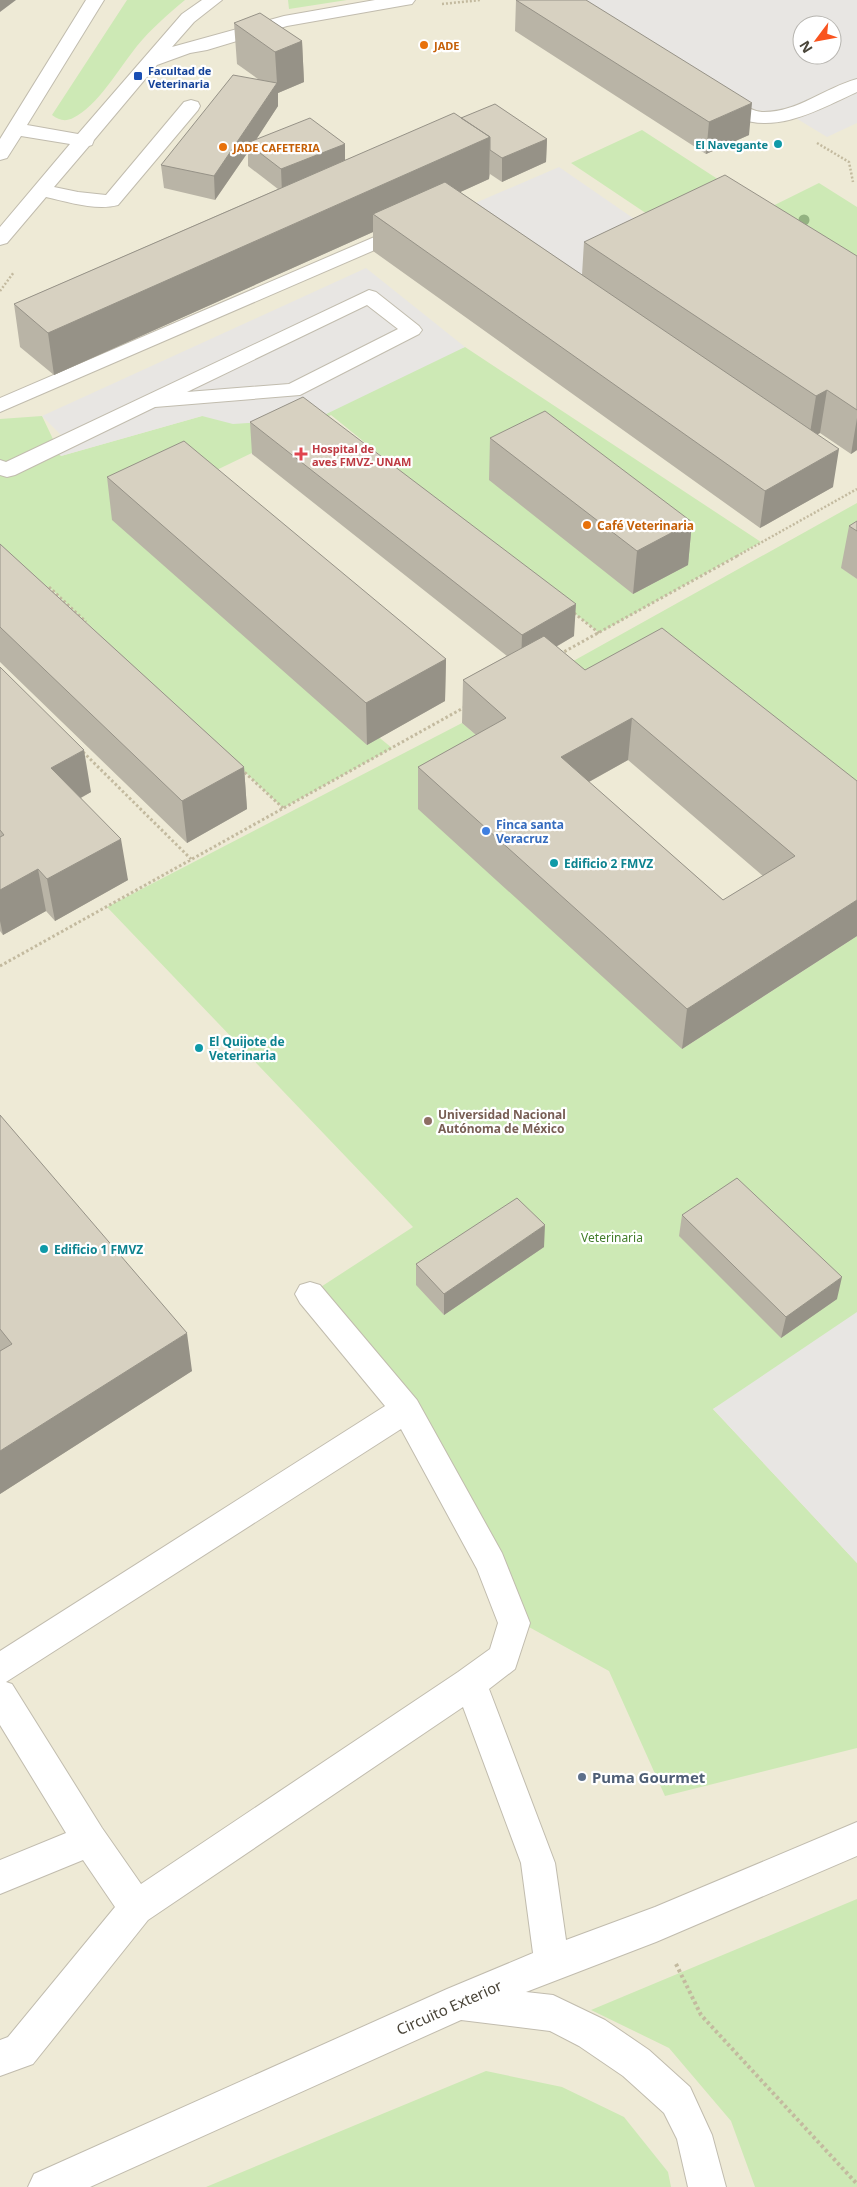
<svg xmlns="http://www.w3.org/2000/svg" width="857" height="2187" font-family="'Noto Sans',sans-serif">
	<rect width="100%" height="100%" fill="#f6f3eb"/>
	<path fill="#eeead6" fill-rule="evenodd" d="M0,0h857v2187h-857zM802,25h30v30h-30z"/>
	<path fill="#cde9b5" d="M127,0h58c-17,14 -34,29 -48,46 -17,21 -40,61 -64,72 -8,4 -14,2 -21,-3z
		M288,0h59l-58,9z
		M642,130l105,68 -73,34 -103,-69z
		M819,183l38,24v91l-117,-76z
		M465,347l296,195 -162,91 -268,-218 -218,105 279,228 -109,60 -234,-221 -49,1v-169l42,-3 19,40 141,-40z
		M857,503v56l-15,9 15,11v250l-316,-150z
		M462,723l43,37 177,289 175,-113v389l-144,84 144,154v185l-192,48 -56,-125 -91,-50 -23,-60 -185,-267 103,-67 -306,-320z
		M857,1899v288h-102l-24,-66 -62,-73 -78,-38z
		M486,2071l76,16 62,30 44,55 3,15h-465z"/>
	<path fill="#e8e6e3" fill-rule="evenodd" d="M562,0h295v123l-30,14 -38,-23 -60,-7zM802,25h30v30h-30z
		M559,167l100,69 -100,52 -107,-75z
		M366,268l99,79 -147,71 -85,6 -31,-8 -141,40 -7,-7 8,-13 -20,-20z
		M857,1312v251l-144,-154z"/>
	<g fill="none" stroke-linecap="round" stroke-linejoin="round">
		<defs>
			<path id="minor" d="M86,0h18l-77,125 51,9 104,-120 20,-14h20l-28,22 -22,25 112,-31 91,-16h40l-3,4 -6,1 -119,21 -80,24 -17,3 -33,12 -63,75 -2,5 -3,1 -35,41 24,5 28,3 78,-93 7,-2 7,2 2,4 -2,4 -80,95c-22,6 -50,-3 -72,-8l-39,46 -7,2v-18l70,-83 -49,-8 -14,22 -7,2v-21z
				M857,79v13c-35,16 -79,42 -118,26 -10,-4 -18,-12 -27,-17l-2,-4 2,-4c20,-5 30,18 50,19 35,1 62,-24 95,-33z
				M407,223l7,2 3,4 -3,4 -414,179v-14z
				M369,290l7,2 43,34 3,4 -3,4 -119,61 -145,12 -140,68 -8,2 -7,-2v-15l6,2zM367,305l31,24 -109,55 -102,8z
				M310,1282l10,3 97,115 85,153 28,70 -15,46 -26,20 66,174 11,77 89,-33 202,-85v34l-201,86 -130,50 27,3 52,25 44,30 41,37 22,48 14,52h-38l-11,-48 -13,-26 -41,-37 -44,-30 -29,-15 -89,-11 -371,167h-62l6,-13 413,-185 86,-36 -12,-90 -58,-156 -315,213 -115,144 -33,12v-36l8,-3 107,-130 -32,-47 -83,34v-34l66,-27 -66,-108v-74l385,-245 -85,-103 -5,-9 5,-9zM401,1429l76,140 21,54 -8,26 -32,23 -317,212 -39,-56 -90,-144 -6,-2z"/>
		</defs>
		<use href="#minor" stroke="#c1bcae" stroke-width="2"/>
		<path stroke="#c3ba9f" stroke-width="2.5" stroke-dasharray="2 2" stroke-linecap="butt" d="M442,4l39,-4
			M817,143l32,19 4,20
			M0,291l14,-19
			M737,556l120,-67"/>
		<path stroke="#c3ba9f" stroke-width="3" stroke-dasharray="2.5 2.5" stroke-linecap="butt" d="M49,587l37,35
			M574,613l25,20
			M560,654l179,-99
			M83,752l108,107
			M241,769l42,39
			M0,966l465,-259"/>
		<path stroke="#c3ba9f" stroke-width="4" stroke-dasharray="3 3" stroke-linecap="butt" d="M676,1964l25,51 156,169"/>
		<use href="#minor" fill="#fff" fill-rule="evenodd"/>
	</g>
	<circle fill="#93b281" cx="804" cy="220" r="5.5"/>
	<path fill="#b9b4a6" fill-rule="evenodd" d="M516,0l233,135 -43,19 -191,-123z
		M234,23l68,18 2,41 -26,11v13l-22,33 89,5v16l116,-42 86,21 -1,23 -44,20 -12,-8 -1,5 -29,13 122,83 2,-33 273,14v194l-6,4 -31,-21 -3,1 16,53 -73,41 -387,-277v-19l-319,143 -34,-28 -6,-43 264,-115 -30,-23v-14l-33,48 -51,-12 -3,-23 97,-86 -21,-15z
		M250,422l324,214 -18,11 29,23 272,111v155l-175,113 -264,-240v-42l58,-32 -14,-12 1,-43 44,-24 -255,-202zM628,760l135,116 -40,24 -134,-118z
		M490,438l202,84 -4,43 -55,29 -144,-114z
		M107,477l339,182 -1,42 -78,44 -255,-225z
		M857,521v58l-16,-11 8,-42z
		M0,544l244,223 3,42 -60,34 -187,-181z
		M0,667l91,125 -10,6 47,82 -73,41 -9,-10 -43,24 -3,-4z
		M0,1115l192,256 -192,123z
		M682,1215l155,84 -56,39 -102,-102z
		M544,1247l-100,68 -28,-30v-21z"/>
	<path fill="#969287" d="M0,0h16l-16,12z
		M302,41l2,41 -26,11v13l-26,40 -5,-3 1,9 -33,48 -1,-24 63,-93 -2,-31z
		M752,103l-3,32 -43,19 3,-32z
		M490,137l-1,42 -101,46 -15,-11v18l-319,143 -6,-42z
		M547,139l-1,23 -44,20v-24z
		M345,144v23l-63,26 -1,-24z
		M827,390l-7,43 -11,6 7,-43z
		M857,418v32l-6,4z
		M839,449l-6,38 -73,41 5,-37z
		M692,522l-4,43 -55,29 4,-43z
		M576,604l-2,32 -53,31 1,-32z
		M446,659l-1,42 -78,44 -1,-42z
		M632,718l-4,42 -70,39 3,-42z
		M84,750l7,42 -33,18 -7,-42z
		M244,767l3,42 -60,34 -5,-42z
		M121,839l7,41 -73,41 -8,-42z
		M38,869l8,42 -43,24 -3,-14v-31z
		M857,900v36l-175,113 5,-40z
		M545,1225l-1,22 -100,68v-21z
		M842,1277l-5,22 -56,39 5,-21z
		M187,1333l5,38 -192,123v-43z"/>
	<path fill="#d7d1c1" stroke="#969287" fill-rule="evenodd" d="M516,0h70l166,103 -43,19z
		M260,13l42,28 -27,11 -41,-29z
		M233,75l44,8 -63,93 -53,-11z
		M495,104l52,35 -45,19 -12,-8v-13l-29,-19z
		M454,113l36,24 -442,196 -34,-29z
		M310,118l35,26 -64,25 -34,-26z
		M725,175l132,81v154l-30,-20 -11,6 -232,-154z
		M445,182l394,267 -74,42 -392,-277z
		M303,397l273,207 -54,31 -272,-213z
		M545,411l147,111 -55,29 -147,-113z
		M184,441l262,218 -80,44 -259,-226z
		M857,521v10l-8,-5z
		M0,544l244,223 -62,34 -182,-174z
		M662,628l195,153v119l-170,109 -269,-242 88,-49 -43,-38 81,-44 41,34zM632,718l163,138 -72,44 -162,-143z
		M0,667l84,83 -33,18 70,71 -74,40 -9,-10 -38,21v-53l4,-2 -4,-5z
		M0,1115l187,218 -187,118v-100l12,-7 -12,-15z
		M737,1178l105,99 -56,40 -104,-102z
		M517,1198l28,27 -101,69 -28,-30z"/>
	<g fill="#e8710a" stroke="#fff" stroke-width="2">
		<circle cx="424" cy="45" r="5"/>
		<circle cx="223" cy="147" r="5"/>
		<circle cx="587" cy="525" r="5"/>
	</g>
	<rect fill="#1a4fb4" stroke="#fff" stroke-width="2" x="133" y="71" width="10" height="10" rx="2.5"/>
	<g fill="#0f9aa8" stroke="#fff" stroke-width="2">
		<circle cx="778" cy="144" r="5"/>
		<circle cx="554" cy="863" r="5"/>
		<circle cx="199" cy="1048" r="5"/>
		<circle cx="44" cy="1249" r="5"/>
	</g>
	<path fill="#e0444e" stroke="#fff" stroke-width="2" d="M298.5 446.5h5v5h5v5h-5v5h-5v-5h-5v-5h5z"/>
	<circle fill="#3f7fe0" stroke="#fff" stroke-width="2" cx="486" cy="831" r="5"/>
	<circle fill="#8d6e63" stroke="#fff" stroke-width="2" cx="428" cy="1121" r="5"/>
	<circle fill="#5c6f8a" stroke="#fff" stroke-width="2" cx="582" cy="1777" r="5"/>
	<g text-anchor="middle" dominant-baseline="central" stroke-width="4.5" stroke-linejoin="round" paint-order="stroke">
		<g font-size="11" font-weight="bold" fill="#c56008" stroke="#fff" text-anchor="start">
			<text x="434" y="45">JADE</text>
			<text x="233" y="147">JADE CAFETERIA</text>
		</g>
		<g font-size="11" font-weight="bold" fill="#164399" stroke="#fff" text-anchor="start">
			<text x="148" y="70">Facultad de<tspan x="148" dy="13">Veterinaria</tspan></text>
		</g>
		<g font-size="11" font-weight="bold" fill="#0d838f" stroke="#fff" text-anchor="end">
			<text x="768" y="144">El Navegante</text>
		</g>
		<g font-size="11" font-weight="bold" fill="#be3a42" stroke="#fff" text-anchor="start">
			<text x="312" y="448">Hospital de<tspan x="312" dy="13">aves FMVZ- UNAM</tspan></text>
		</g>
		<g font-size="12" font-weight="bold" fill="#c56008" stroke="#fff" text-anchor="start">
			<text x="597" y="525">Café Veterinaria</text>
		</g>
		<g font-size="12" font-weight="bold" fill="#366cbe" stroke="#fff" text-anchor="start">
			<text x="496" y="824">Finca santa<tspan x="496" dy="14">Veracruz</tspan></text>
		</g>
		<g font-size="12" font-weight="bold" fill="#0d838f" stroke="#fff" text-anchor="start">
			<text x="564" y="863">Edificio 2 FMVZ</text>
			<text x="209" y="1041">El Quijote de<tspan x="209" dy="14">Veterinaria</tspan></text>
			<text x="54" y="1249">Edificio 1 FMVZ</text>
		</g>
		<g font-size="12" font-weight="bold" fill="#785e54" stroke="#fff" text-anchor="start">
			<text x="438" y="1114">Universidad Nacional<tspan x="438" dy="14">Autónoma de México</tspan></text>
		</g>
		<g font-size="12" fill="#427d2b" stroke="#fff">
			<text x="612" y="1237">Veterinaria</text>
		</g>
		<g font-size="15" font-weight="bold" fill="#4e5e75" stroke="#fff" text-anchor="start">
			<text x="592" y="1777">Puma Gourmet</text>
		</g>
		<g font-size="15" fill="#4a4539" stroke="#fff">
			<text transform="translate(449 2007) rotate(-24)">Circuito Exterior</text>
		</g>
	</g>
	<g transform="translate(817 40) rotate(238)"><circle r="24" fill="#ffffff" stroke="#b7b5b0"/>
	<path d="M0-4L9 19L0 12L-9 19Z" fill="#f9541f"/>
	<text y="-8" font-size="14" font-weight="bold" text-anchor="middle" fill="#4a4539">N</text>
	</g>
</svg>
